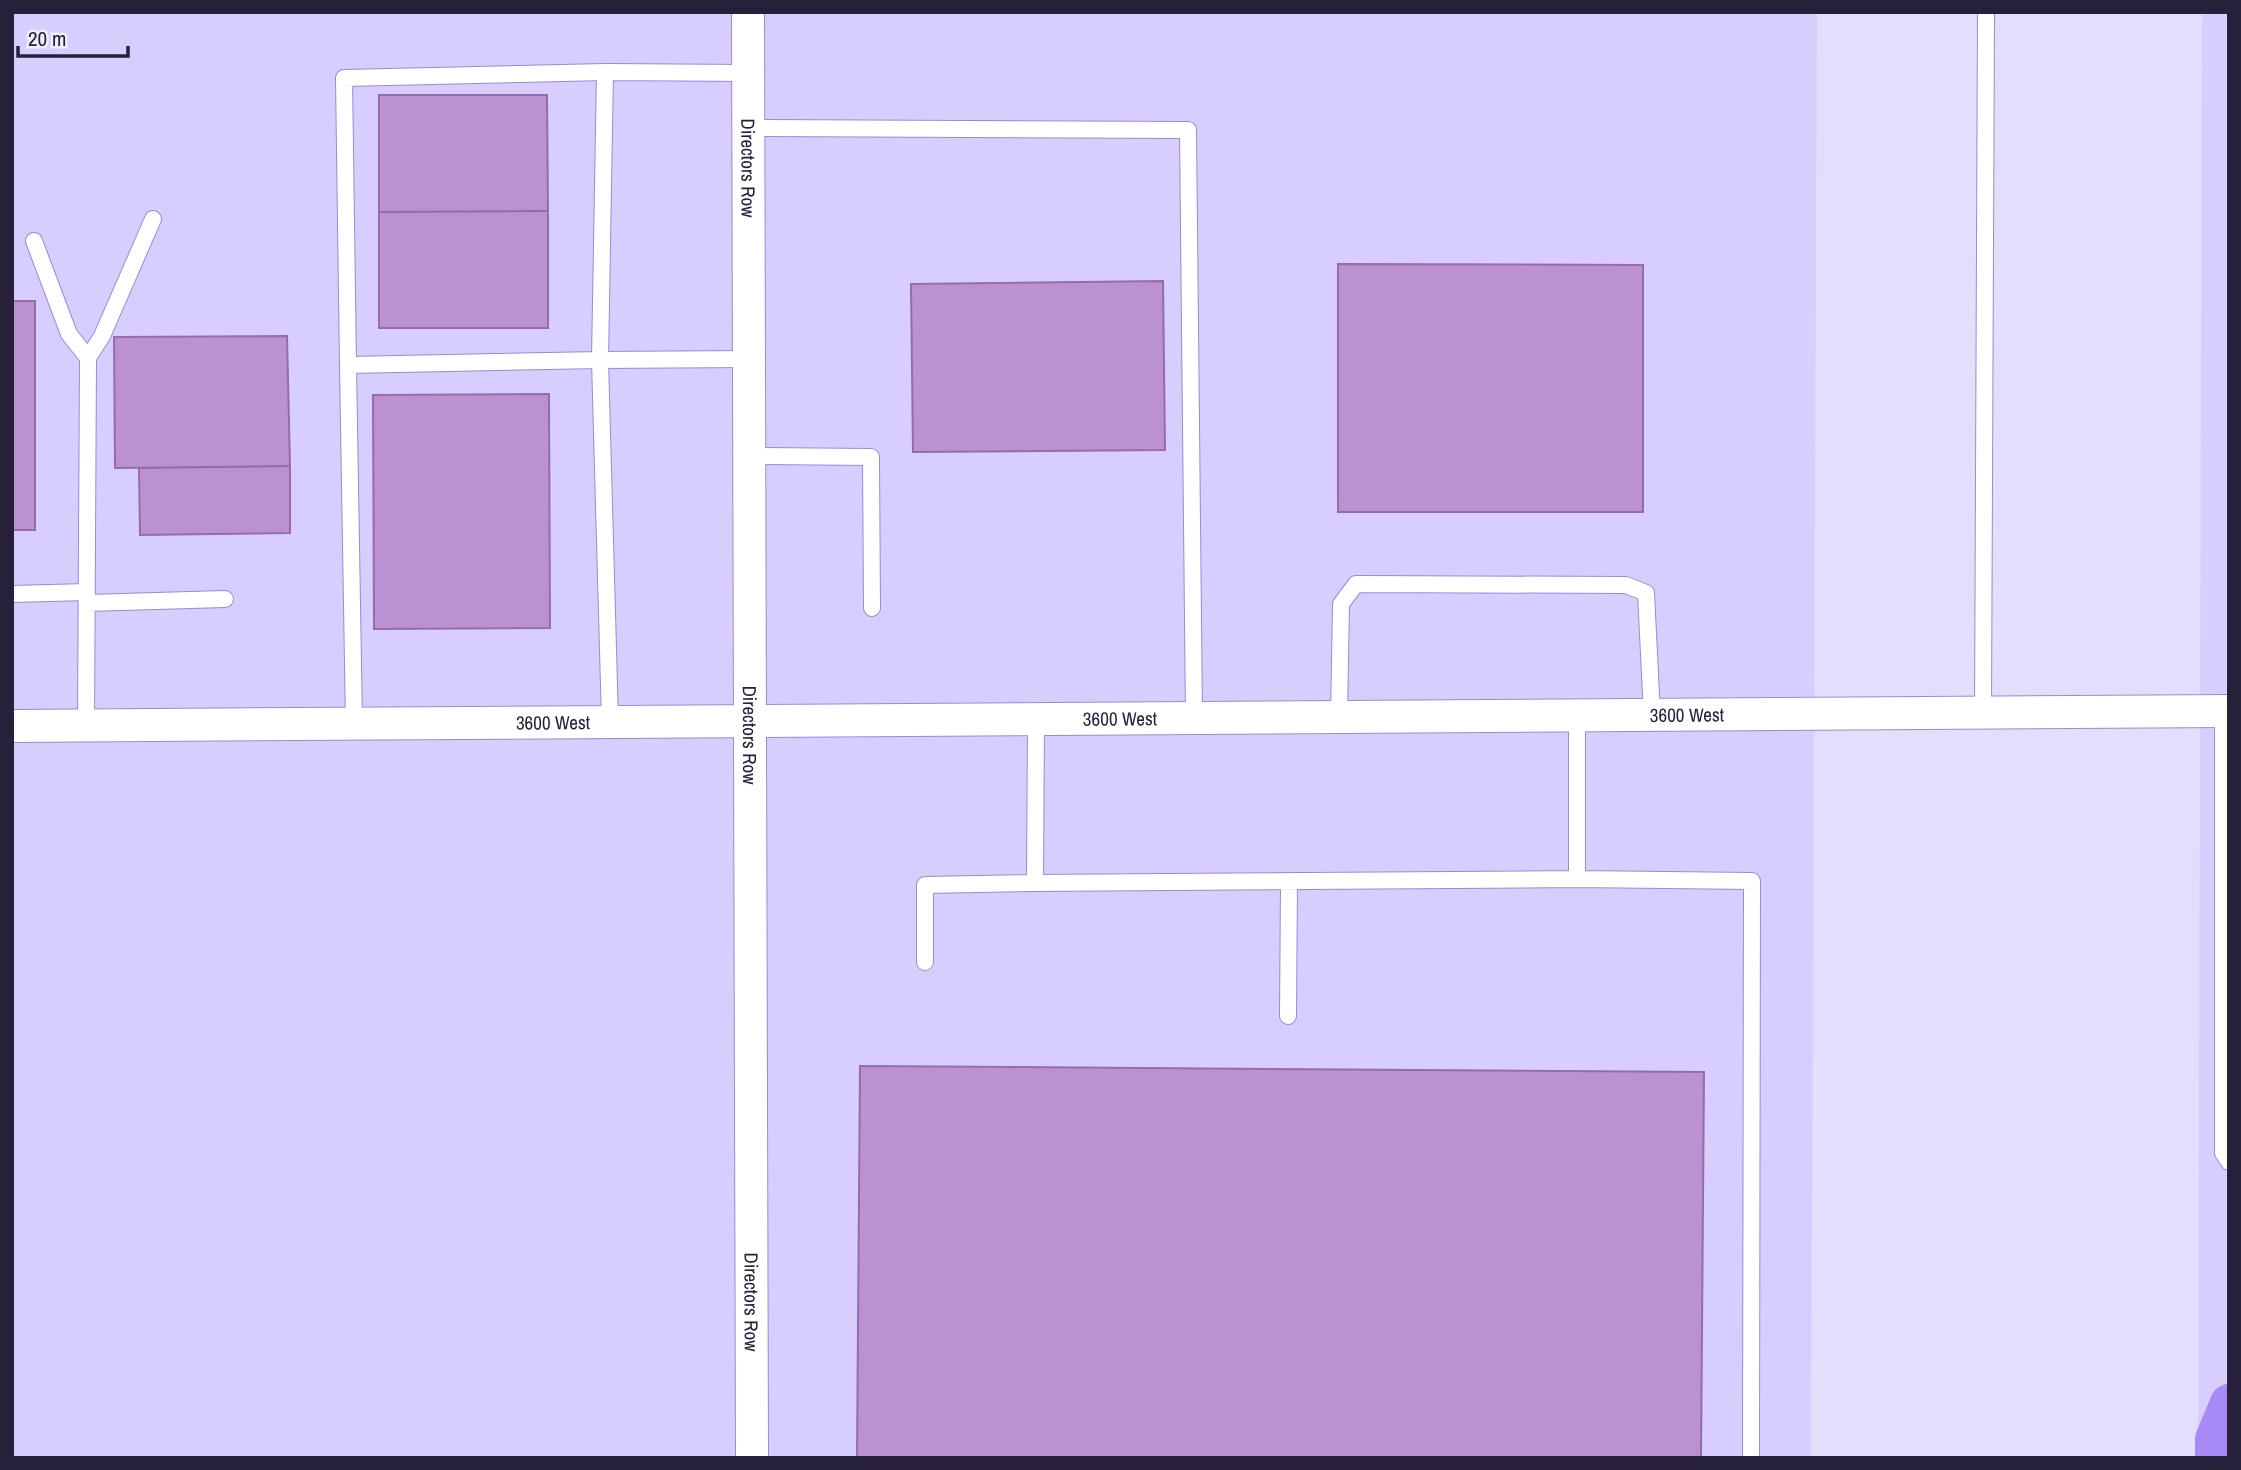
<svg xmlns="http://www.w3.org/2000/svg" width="2241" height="1470" font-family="'Archivo Narrow',sans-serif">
	<rect width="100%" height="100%" fill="#e3defb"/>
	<path fill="#d8cefe" d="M12,12h1805l-6,1446h-1799z
		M2202,12h27v1446h-31z"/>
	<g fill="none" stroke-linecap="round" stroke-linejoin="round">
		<path stroke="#a78af8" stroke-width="38" d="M2214,1458v-19l15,-36"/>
	</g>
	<path fill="#bc91d1" stroke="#956ca9" stroke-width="2" d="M379,95h168l1,116 -169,1z
		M548,211v117h-169v-116z
		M1338,264l305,1v247h-305z
		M1163,281l2,169 -252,2 -2,-168z
		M12,301h23v229h-23z
		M287,336l3,130 -175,2 -1,-131z
		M549,394l1,234 -176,1 -1,-234z
		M290,466v67l-150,2 -1,-67z
		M860,1066l844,6 -3,386h-844z"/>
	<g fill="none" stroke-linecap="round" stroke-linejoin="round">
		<defs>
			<path id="lane" d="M748,73l-143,-1 -5,288 149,-1
				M748,128l440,2 6,588
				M34,241l35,93 19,24
				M348,366l-4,-288 261,-6
				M749,456l122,1 1,151
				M12,594l75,-2
				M87,603l138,-4
				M2223,711v442l6,9
				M1983,713l3,-701
				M1339,717l2,-113 15,-20 270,1 20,8 6,122
				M1036,719l-1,164 542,-4v-164
				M354,724l-6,-359 252,-5 10,362
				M86,726l2,-368 14,-22 51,-117
				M1577,879l175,2 -1,577
				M925,962v-77l110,-2
				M1288,1016l1,-134"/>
			<g id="street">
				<path id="s1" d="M748,12l4,1446"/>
				<path id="s2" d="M12,726l2217,-15"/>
			</g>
		</defs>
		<use href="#lane" stroke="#9b8ad0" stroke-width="18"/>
		<use href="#street" stroke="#9b8ad0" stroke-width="34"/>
		<use href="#lane" stroke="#fff" stroke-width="16"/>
		<use href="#street" stroke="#fff" stroke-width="32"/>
	</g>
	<g text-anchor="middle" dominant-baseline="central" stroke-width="6" stroke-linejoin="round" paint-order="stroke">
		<g font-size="19" fill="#27203b" stroke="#f0edfc">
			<text stroke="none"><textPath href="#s1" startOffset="156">Directors Row</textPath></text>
			<text stroke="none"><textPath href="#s2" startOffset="1675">3600 West</textPath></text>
			<text stroke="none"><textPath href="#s2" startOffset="1108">3600 West</textPath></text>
			<text stroke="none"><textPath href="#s2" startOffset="541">3600 West</textPath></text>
			<text stroke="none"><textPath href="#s1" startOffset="723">Directors Row</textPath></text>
			<text stroke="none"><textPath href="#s1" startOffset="1290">Directors Row</textPath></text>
		</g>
	</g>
	<rect width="2241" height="1470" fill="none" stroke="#27203b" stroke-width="28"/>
	<path d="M18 46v10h110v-10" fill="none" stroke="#27203b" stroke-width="3.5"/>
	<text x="28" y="46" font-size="21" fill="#27203b" stroke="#f0edfc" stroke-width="5" paint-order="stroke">20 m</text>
</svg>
